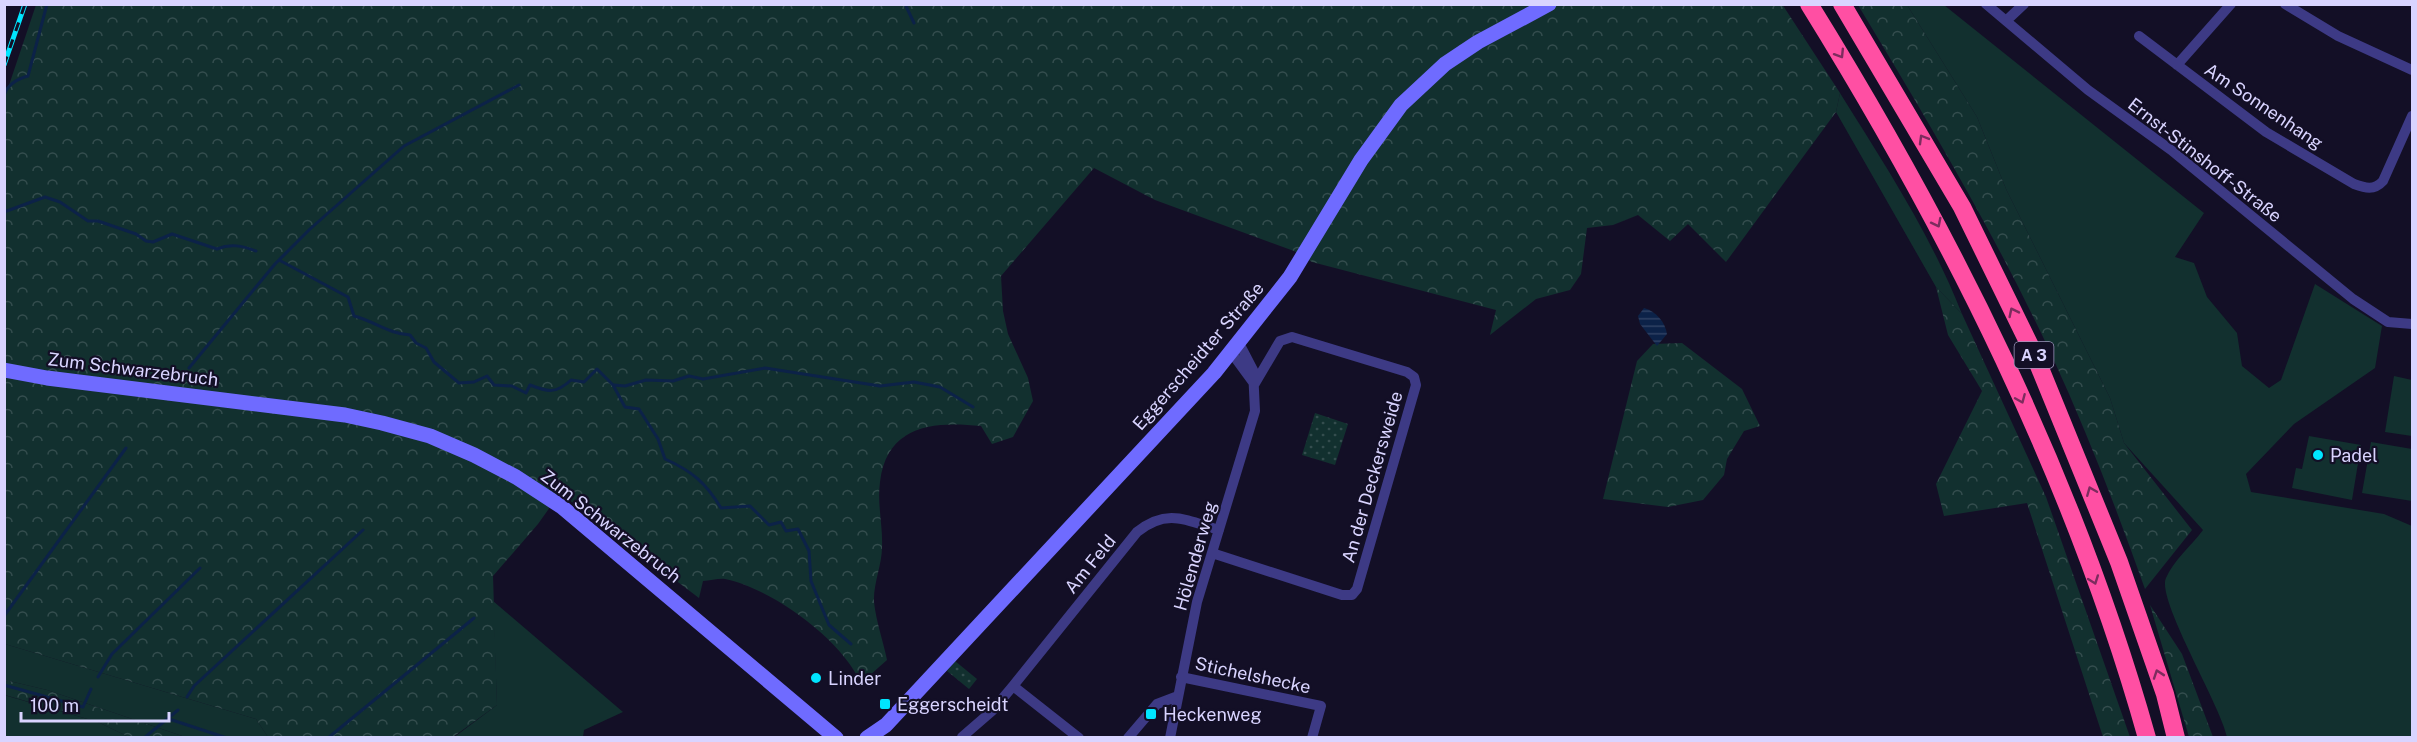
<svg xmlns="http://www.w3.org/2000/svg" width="2417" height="742" font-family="'Public Sans',sans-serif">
	<defs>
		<pattern id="forest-crowns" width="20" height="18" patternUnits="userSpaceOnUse" patternTransform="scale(1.5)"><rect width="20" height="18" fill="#12302f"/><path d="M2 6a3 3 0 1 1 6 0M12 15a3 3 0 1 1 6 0" fill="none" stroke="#344d4e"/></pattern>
		<pattern id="park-dots" width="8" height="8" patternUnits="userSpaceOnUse" patternTransform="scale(1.5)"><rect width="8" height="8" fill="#12302f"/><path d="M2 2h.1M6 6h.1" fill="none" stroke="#344d4e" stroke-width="1.8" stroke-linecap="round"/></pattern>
		<pattern id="water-rules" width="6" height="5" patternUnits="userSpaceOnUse" patternTransform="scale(1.5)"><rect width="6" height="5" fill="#0c2248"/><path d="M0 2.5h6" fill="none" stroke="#2f4163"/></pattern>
	</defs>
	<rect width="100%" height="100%" fill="#130f26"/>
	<path fill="#12302f" d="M1907,5h37l260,208 -29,44 19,6 13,34 30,36 5,33 27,22 12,-8 34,-96 67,42 -7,42 -81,56 -48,50 5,18 133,22 28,12v211h-185c-6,-31 -71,-138 -61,-159 7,-17 26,-33 37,-48l-79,-87 -14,-45 -104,-209 -29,-72z
		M1840,93c45,72 91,142 122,221l-26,-27 -100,-175z
		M2394,376l18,4v56l-27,-4z
		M2309,436l52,9 -9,55 -60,-12 4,-20 6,1z
		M2371,442l41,7v52l-50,-8z
		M493,601l130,111 -39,18 -1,7 -130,1 44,-33z
		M5,644l251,75 12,18h-83l-138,-47 -42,-10z
		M4,695l94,27 31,15h-124z"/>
	<path fill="url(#forest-crowns)" d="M1782,4l58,89 -4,19 -110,150 -38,-38 -18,17 -32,-26 -25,10 -26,3 -6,46 -11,16 -34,9 -46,36 6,-25 -184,-48 -18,-11 -139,-51 -61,-32 -93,108 2,35 5,23 20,44 5,23 -20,36 -21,7 -11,-18c-48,-5 -94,-1 -101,56 -3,22 3,44 2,65 0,18 -9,37 -8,55 2,19 9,39 13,58l-26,23c-20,-44 -88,-94 -136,-104 -6,-1 -15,2 -22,2l-4,17 -139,-105 -22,31 -45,52 4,129 -44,32h-185l-12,-18 -251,-75 -1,-544 32,-95z
		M1858,5h49l70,112 29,72 104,209 14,45 68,87 -47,59c-28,-79 -58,-157 -93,-233 -57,-122 -125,-237 -194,-351z
		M1936,287l26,27 84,183 84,240h-27l-76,-234 -83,13 -8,-32 46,-93 -34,-56z
		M1682,343l60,46 18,37 -16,5 -17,28 -3,16 -21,25 -35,7 -65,-8 34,-138 16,-17z
		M2150,605l32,49 31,83h-24z
		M5,680l42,10 138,47h-56l-31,-15 -93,-27z"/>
	<path fill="url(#park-dots)" d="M1315,413l33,11 -13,41 -33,-10z
		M955,661l22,18 -8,10 -22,-18z"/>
	<path fill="url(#water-rules)" d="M1644,308c12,3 21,14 23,26l-10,12 -17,-22 -2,-8z"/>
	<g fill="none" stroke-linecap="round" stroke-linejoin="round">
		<path stroke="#0c2248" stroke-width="3" d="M905,4l9,19
			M4,95c4,-11 13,-16 24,-19l19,-72
			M4,212l41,-15 15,5 28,19h10l38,13 10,7 7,1 19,-8 45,15c14,-6 25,-3 39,2
			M279,260l69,37 6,19c20,5 35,18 56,19l6,8 10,5 8,14 25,21 15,-1 13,-6 7,9 18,1 14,7 4,-8c18,7 26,9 41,-5l13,2 13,-13 16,16 12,22 14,2 19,30 7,20c27,12 41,24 56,49l29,-2 19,19 12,-3 5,9 12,-2 11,22 2,30 18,44 22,19
			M189,368l86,-104 35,-35 94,-83 115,-61
			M614,385l11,1 21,-6 27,1 16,-5 14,3 62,-11 115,18 34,-4 26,5 33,20
			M4,616l122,-168
			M98,677l14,-23 88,-86
			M4,685l79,22 8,-18
			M187,697l7,-11 169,-156
			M169,719l58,19
			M144,738l34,-28
			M328,738l146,-120"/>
		<path stroke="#3d3a85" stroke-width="10" d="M1986,4l102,86 83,60 182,149 35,23 24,2
			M2285,4l53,32 74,34
			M2007,20l17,-16
			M2139,36l127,96 88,52c11,4 20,7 29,-3l29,-65
			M2177,65l54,-61
			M1231,352l22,30
			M1212,553l130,42h10l5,-6 59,-204 -2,-8 -7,-5 -115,-35 -12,4 -26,44
			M1181,677l140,29 -9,32
			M1013,686l66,52
			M962,737l30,-26 21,-25 124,-154c30,-24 49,-12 82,-2
			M1128,738l29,-34 21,-8
			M1170,738l27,-136 58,-191 -2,-41 -14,-27"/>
		<path stroke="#6f6bff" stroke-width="15" d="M4,370l43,8 298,37 37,8 48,13 44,19 42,22 46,30 274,231
			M867,738l19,-13 328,-352 76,-96 71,-117 40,-55 44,-41 33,-22 71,-38"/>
		<path stroke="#ff4fa3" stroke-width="18" d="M1809,4c142,229 265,474 338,734
			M1842,4l120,203 73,149 84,206 46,132 11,44"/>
		<defs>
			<path id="rail" d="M4,65l21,-61"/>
		</defs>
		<use href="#rail" stroke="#00e5ff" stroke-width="5"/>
		<use href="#rail" stroke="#130f26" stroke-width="3" stroke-dasharray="9" stroke-linecap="butt"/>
	</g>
	<defs><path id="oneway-chevron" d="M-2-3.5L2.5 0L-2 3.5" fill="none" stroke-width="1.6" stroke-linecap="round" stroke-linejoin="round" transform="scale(1.5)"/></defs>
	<g stroke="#7d2c5e">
		<use href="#oneway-chevron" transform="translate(1840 54) rotate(58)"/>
		<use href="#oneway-chevron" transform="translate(1923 139) rotate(-120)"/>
		<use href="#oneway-chevron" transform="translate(1937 223) rotate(63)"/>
		<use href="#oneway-chevron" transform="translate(2013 312) rotate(-116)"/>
		<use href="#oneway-chevron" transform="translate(2021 399) rotate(67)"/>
		<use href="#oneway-chevron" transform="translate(2091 491) rotate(-112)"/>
		<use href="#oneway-chevron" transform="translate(2094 580) rotate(70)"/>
		<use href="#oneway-chevron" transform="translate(2158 674) rotate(-109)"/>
	</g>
	<g fill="#00e5ff" stroke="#130f26" stroke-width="2">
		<circle cx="2318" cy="455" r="6"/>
		<circle cx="816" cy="678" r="6"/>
		<rect x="879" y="698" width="12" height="12" rx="3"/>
		<rect x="1145" y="708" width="12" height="12" rx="3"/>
	</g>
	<g text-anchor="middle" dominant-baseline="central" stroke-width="4.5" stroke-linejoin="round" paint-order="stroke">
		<rect fill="#130f26" stroke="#9e99be" stroke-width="1.5" x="2014.5" y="342" width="39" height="26" rx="4.5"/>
		<g font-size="16" font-weight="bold" fill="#d9d4ff">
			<text x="2034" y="355">A 3</text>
		</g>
		<g font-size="18" fill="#d9d4ff" stroke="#130f26">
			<text transform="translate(2264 106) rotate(34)">Am Sonnenhang</text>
			<text transform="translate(2205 160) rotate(38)">Ernst-Stinshoff-Straße</text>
			<text transform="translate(1198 356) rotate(-49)">Eggerscheidter Straße</text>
			<text transform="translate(133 369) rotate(7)">Zum Schwarzebruch</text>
			<text transform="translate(1372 477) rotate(-74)">An der Deckersweide</text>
			<text transform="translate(611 526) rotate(38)">Zum Schwarzebruch</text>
			<text transform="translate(1195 556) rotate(-74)">Hölenderweg</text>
			<text transform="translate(1090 564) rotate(-51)">Am Feld</text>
			<text transform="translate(1253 675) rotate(12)">Stichelshecke</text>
		</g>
		<g font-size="18" fill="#d9d4ff" stroke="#130f26" text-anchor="start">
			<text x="2330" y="455">Padel</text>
			<text x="828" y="678">Linder</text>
			<text x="897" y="704">Eggerscheidt</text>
			<text x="1163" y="714">Heckenweg</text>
		</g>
	</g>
	<rect width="2417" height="742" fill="none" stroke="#d9d4ff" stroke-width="12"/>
	<path d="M21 712v9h148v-9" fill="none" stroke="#d9d4ff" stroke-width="3"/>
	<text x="30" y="712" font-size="18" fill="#d9d4ff" stroke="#130f26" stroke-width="4.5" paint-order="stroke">100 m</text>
</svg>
